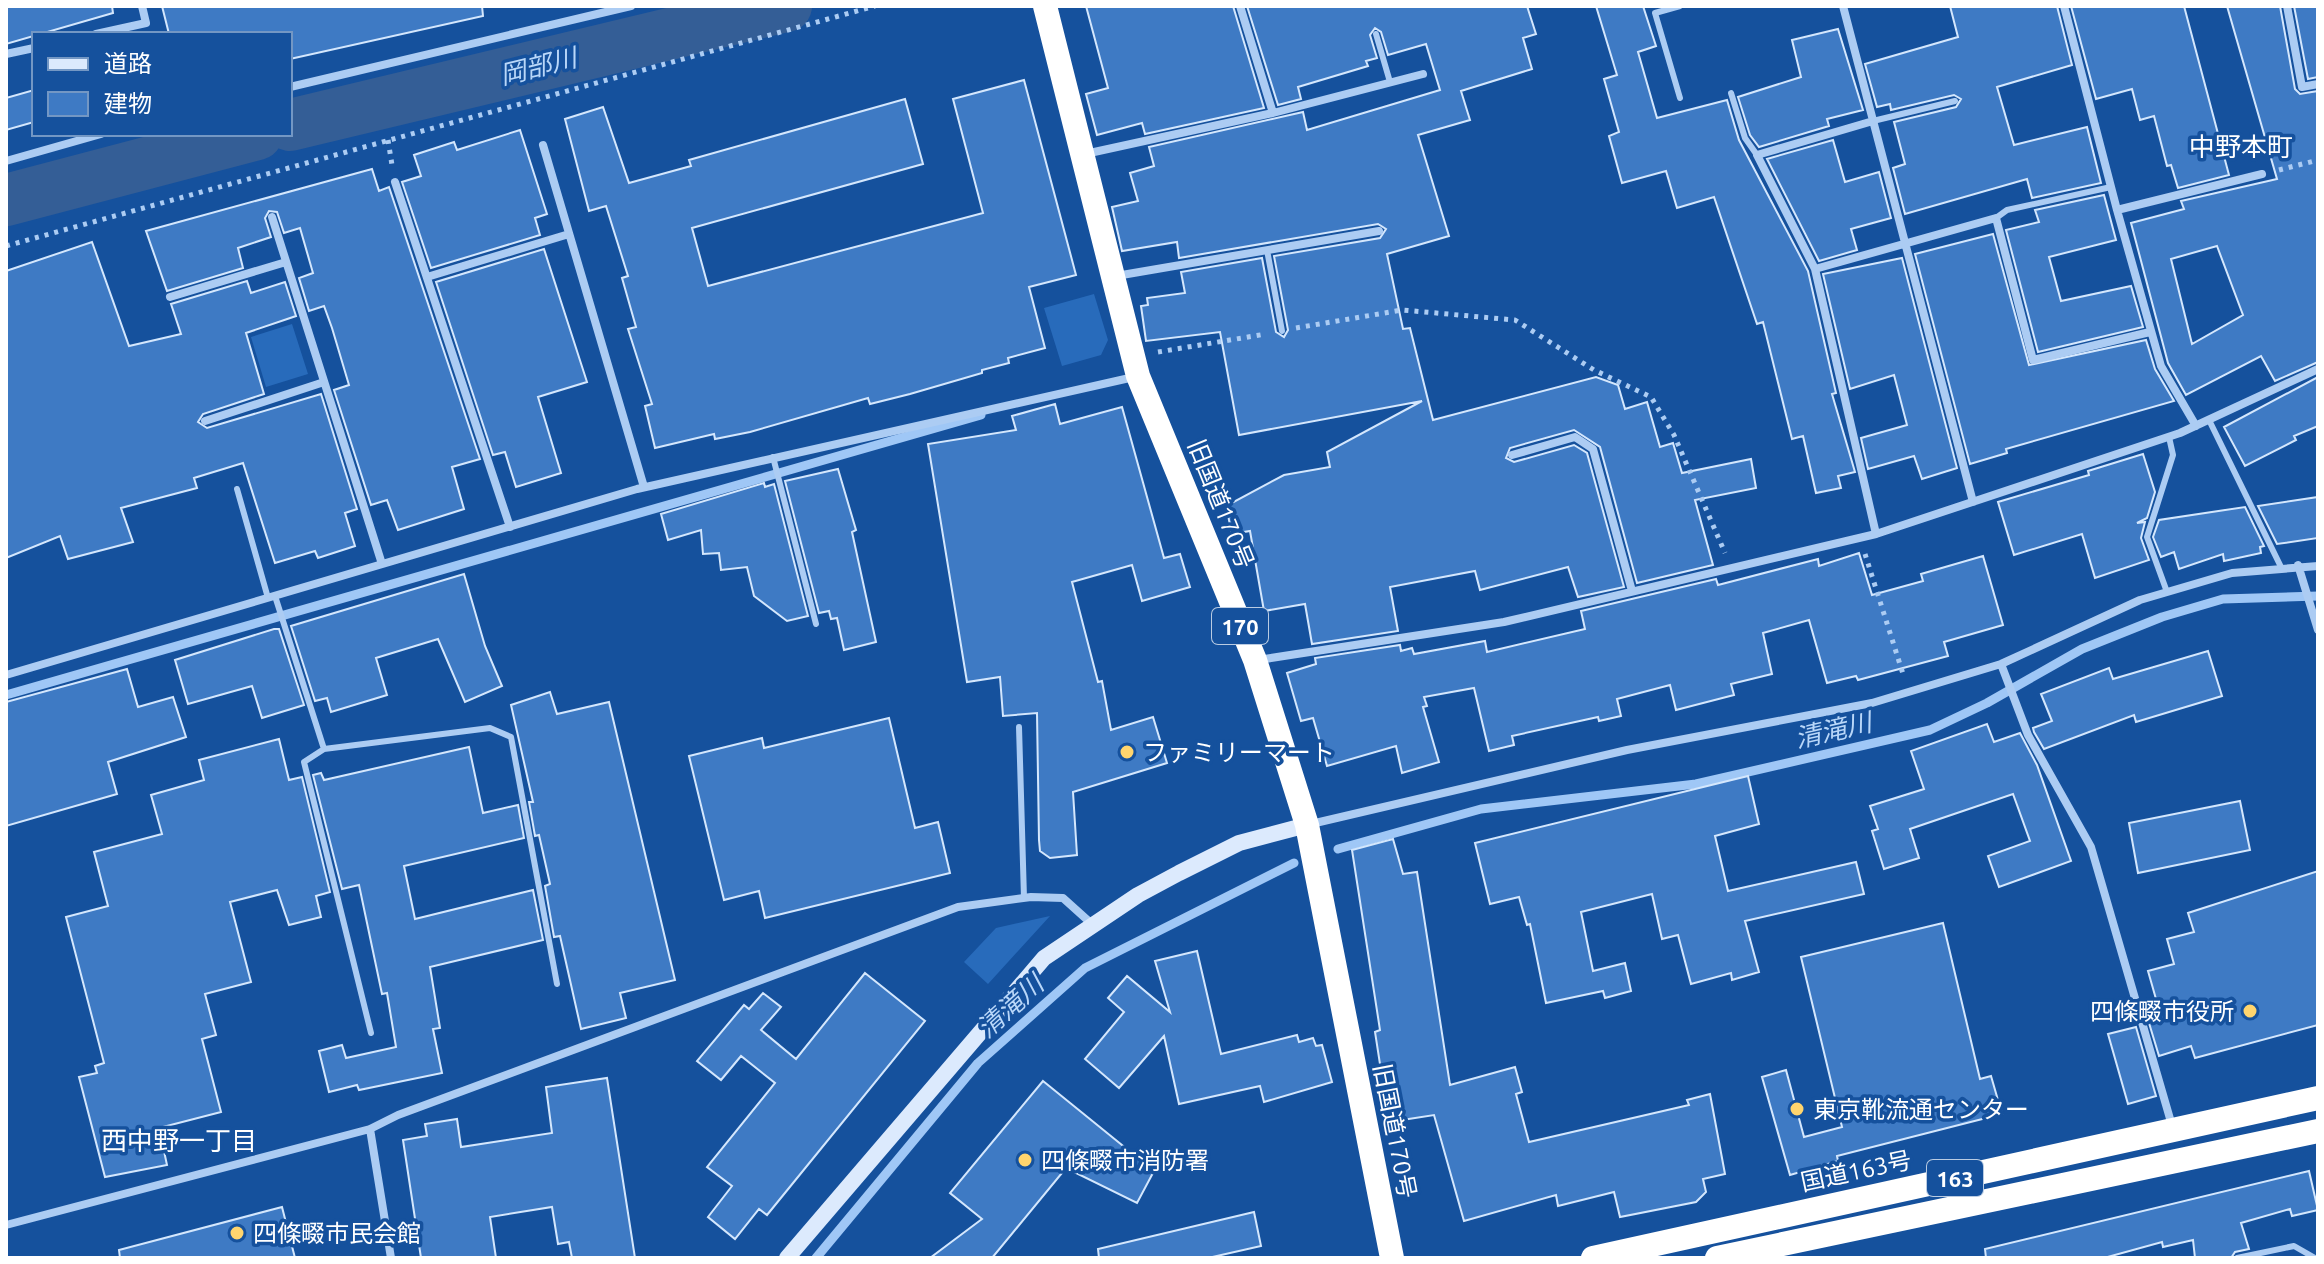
<svg xmlns="http://www.w3.org/2000/svg" width="2324" height="1264" font-family="Ubuntu,'Noto Sans JP',sans-serif">
	<rect width="100%" height="100%" fill="#15519d"/>
	<path fill="#286bbb" d="M1094,294l14,46 -7,15 -39,11 -18,-58z
		M292,324l16,50 -42,13 -15,-50z
		M1050,916l-62,68 -24,-22 32,-34z"/>
	<g fill="none" stroke-linecap="round" stroke-linejoin="round">
		<path stroke="#9fc7f6" stroke-width="9" d="M6,695l975,-280
			M1338,849l143,-40 215,-25 234,-54 57,-27 95,-54 80,-32 61,-18 95,-3
			M816,1258l162,-195 107,-95 209,-105"/>
		<path stroke="#345e96" stroke-width="52" d="M290,125l496,-119
			M6,200l251,-66"/>
	</g>
	<path fill="#3e7ac4" stroke="#d4e7fd" stroke-width="2" fill-rule="evenodd" d="M6,6h106l1,7 -107,31z
		M162,6h320l1,10 -193,43v-25h-121z
		M1086,6h147l31,102 -119,26 -3,-11 -45,12 -11,-41 22,-6z
		M1247,6h280l9,28 -13,4 9,31 -71,22 9,29 -52,15 31,101 -62,18 16,75 7,-1 23,92 163,-43 22,8 7,24 22,-7 13,45 13,-4 9,30 69,-14 5,29 -61,12 18,65 -76,18 -37,-136 -26,-17 -64,18 -4,10 8,4 60,-17 13,8 37,134 -46,10 -10,-30 -88,23 -5,-19 -85,16 8,44 -86,13 -7,-40 -41,7 -14,-80 -18,3 -6,-28 58,-31 46,-8 -3,-15 95,-51 -183,34 -19,-103 -74,9 -5,-35 7,-1 -1,-7 38,-5 -4,-21 81,-14 14,74 8,5 4,-7 -14,-74 106,-18 6,-9 -8,-5 -199,34 -2,-16 -55,9 -10,-44 26,-6 -8,-28 24,-7 -5,-19 154,-35 4,18 133,-40 -14,-46 -38,11 -7,-23 -6,-4 -5,7 7,23 -11,3 2,5 -70,21 3,12 -23,6z
		M1596,6h47l13,40 -18,6 19,66 70,-18 12,40 69,131 28,122 -4,1 23,78 -17,4 3,12 -25,5 -13,-57 -11,3 -29,-117 -6,2 -43,-127 -37,11 -11,-37 -44,12 -13,-47 10,-4 -15,-53 13,-4z
		M1950,6h107l15,59 -75,22 17,58 73,-18 14,56 -69,15 -5,-19 -122,35 -12,-46 12,-4 -11,-42 62,-15 5,-8 -7,-4 -63,15 -1,-6 -13,3 -12,-43 93,-27z
		M2071,6h113l45,169 -51,13 -7,-23 -4,1 -13,-50 -14,4 -8,-31 -36,10z
		M2227,6h53l15,83 5,5 18,-3v271l-43,19 -14,-25 -75,39 -18,-32 -37,-140 53,-14 -3,-8 96,-22zM2217,246l26,69 -51,29 -21,-85z
		M2294,6h24v71l-10,2z
		M1838,29l25,81 -36,9 2,7 -70,21 -9,-12 -12,-38 63,-20 -9,-37z
		M1024,80l52,195 -47,12 16,61 -37,10 1,5 -27,7v3l-72,21 -40,10 -2,-6 -118,34 -35,7 -1,-5 -59,14 -10,-42 7,-2 -24,-75 8,-2 -14,-49 6,-2 -22,-70 -17,5 -24,-92 38,-12 26,76 62,-17 -2,-6 216,-61 18,65 -231,64 16,58 275,-73 -30,-114z
		M34,90v32l-28,8v-32z
		M520,130l27,84 -12,4 5,17 -109,33 -29,-86 19,-6 -7,-21 40,-13 3,8z
		M1833,140l12,42 34,-10 12,46 -40,11 6,21 -38,11 -52,-102z
		M372,169l7,22 10,-4 91,272 -28,8 12,42 -66,21 -11,-30 -16,5 -37,-115 15,-5 -17,-57 -8,-22 -15,5 -10,-33 14,-5 -13,-45 -16,5 -7,-21 -8,-1 -4,7 6,19 -33,11 5,20 -76,23 -21,-60z
		M2104,195l12,45 -67,17 12,44 70,-15 12,41 -105,25 -32,-122 33,-8 -4,-12z
		M1993,234l36,131 117,-25 9,29 19,32 -168,48 1,4 -37,11 -55,-210z
		M92,242l37,104 52,-12 -10,-30 76,-23 4,12 34,-11 11,34 -50,17 18,61 -61,20 -5,8 9,6 114,-34 36,115 -12,4 10,33 -37,12 -3,-7 -40,12 -32,-100 -49,15 3,10 -76,20 12,34 -65,17 -8,-23 -54,22v-287z
		M544,249l43,133 -49,15 23,76 -45,14 -11,-35 -12,3 -57,-173z
		M1902,258l55,210 -35,11 -8,-23 -46,13 -7,-31 46,-13 -13,-50 -44,14 -27,-115z
		M2318,377v49l-24,10 2,4 -51,26 -21,-39z
		M1055,404l5,20 62,-17 42,151 16,-4 10,33 -48,14 -10,-36 -60,17 26,100 4,-1 9,49 42,-13 14,46 -94,29 4,63 -27,3 -10,-7 -1,-11 -2,-127 -34,3 -3,-39 -33,5 -39,-238 88,-14 -4,-14z
		M2143,454l12,38 -8,26 -10,5 8,-1 -4,16 8,22 -54,18 -13,-44 -68,21 -16,-53 91,-27 -1,-4z
		M838,469l18,61 -4,2 24,110 -32,8 -7,-32 -6,1 -2,-8 -10,2 -34,-132z
		M764,483l1,4 9,-3 34,132 -21,5 -33,-25 -7,-29 -26,3 -2,-17 -16,1 -2,-24 -33,10 -7,-26z
		M2318,497v41l-41,6 -19,-38z
		M2245,507l19,39 -4,1 1,6 -37,8 -1,-7 -44,15 -5,-17 -13,5 -8,-20 6,-17z
		M1859,553l13,42 51,-14 -2,-7 62,-18 20,69 -59,17 4,14 -90,24 -2,-4 -29,7 -18,-63 -46,13 9,41 -41,10 3,11 -58,15 -6,-25 -53,14 4,17 -22,5 -1,-4 -86,19 2,9 -25,6 -15,-63 -50,9 3,9 -4,1 16,55 -37,11 -6,-27 -69,20 -14,-48 -12,3 -14,-48 29,-9 -1,-6 85,-13 1,6 11,-3 2,6 71,-13 2,11 98,-23 -4,-18 135,-32 2,6 100,-26 1,7z
		M464,574l21,72 17,40 -37,16 -27,-63 -62,19 11,37 -56,17 -4,-14 -12,3 -24,-75z
		M274,629h5l25,76 -42,13 -10,-32 -64,18 -13,-44z
		M2208,651l14,45 -86,26 -2,-7 -90,34 -10,-17 -1,-4 19,-7 -11,-27 68,-26 4,11z
		M127,669l11,38 35,-10 13,40 -78,25 9,32 -111,32v-124z
		M550,692l7,22 52,-12 66,278 -55,13 6,25 -45,11 -21,-93 -6,1 -9,-51 5,-2 -11,-49 -4,1 -6,-34h4l-22,-97z
		M889,718l26,110 23,-6 12,51 -185,45 -6,-27 -35,9 -35,-144 73,-18 2,10z
		M1987,724l7,18 26,-9 17,32 34,96 -72,26 -11,-31 42,-15 -17,-47 -103,35 9,29 -35,11 -12,-38 6,-2 -8,-23 54,-17 -13,-38z
		M279,739l10,41 13,-3 28,115 -14,4 5,21 -32,8 -12,-35 -47,12 21,80 -46,12 11,41 -14,4 19,73 -62,16 8,37 -62,12 -26,-100 18,-4 -2,-7 9,-3 -38,-146 42,-11 -14,-54 68,-18 -11,-39 53,-15 -5,-20z
		M469,747l14,66 35,-8 6,33 -120,28 11,53 118,-29 10,50 -113,27 10,61 -7,1 9,44 -83,17 -2,-5 -28,7 -10,-41 23,-6 4,13 50,-11 -9,-54 -5,1 -23,-109 -17,4 -29,-114 8,-2 3,7z
		M1748,776l11,48 -44,12 13,55 128,-29 8,32 -119,27 14,51 -27,8 -1,-7 -40,11 -13,-49 -16,4 -10,-45 -71,18 12,59 32,-8 6,28 -26,7 -2,-7 -57,12 -16,-79 -3,1 -8,-28 -29,7 -15,-61z
		M2240,801l10,49 -112,23 -9,-50z
		M1393,839l10,35 14,-2 33,213 65,-18 7,25 -6,2 13,48 160,-37 -2,-5 23,-6 15,80 -22,5 3,13 -10,10 -76,15 -6,-25 -56,14 -2,-11 -92,26 -30,-106 -45,7 -14,-90 5,-2 -28,-180z
		M2318,871v154l-123,33 -4,-12 -32,10 -10,-33 13,-3 -14,-49 26,-7 -7,-25 27,-7 -6,-19z
		M1943,923l37,156 11,-3 11,38 -165,42 1,5 -48,14 -28,-98 24,-7 18,67 38,-10 -41,-170z
		M1197,951l24,103 76,-19 2,7 14,-4 3,8 6,-1 10,37 -68,20 -4,-16 -81,18 -15,-68 -45,52 -34,-29 39,-47 -16,-14 19,-22 43,36 -15,-51z
		M865,973l60,48 -158,194 -8,-6 -24,30 -27,-22 24,-31 -25,-19 68,-84 -34,-27 -20,24 -24,-19 47,-56 5,4 14,-16 18,14 -20,23 35,29z
		M2136,1027l20,69 -28,8 -20,-70z
		M607,1078l28,180h-63l-3,-16 -11,2 -6,-37 -62,10 6,41h-75l-18,-118 24,-4 -2,-12 32,-5 4,28 91,-14 -6,-46z
		M1043,1081l111,90 -17,32 -71,-35 -74,90h-62l52,-39 -32,-26z
		M2309,1171l9,39 -26,6 -2,-7 -49,14 8,26 -14,3 -4,6h-36l-2,-18 -30,7 -1,-5 -58,16h-118l-1,-9z
		M282,1207l13,51h-175l-1,-8z
		M1254,1212l7,34 -53,12h-109l-1,-9z"/>
	<g fill="none" stroke-linecap="round" stroke-linejoin="round">
		<path stroke="#acccf3" stroke-width="5" stroke-dasharray="4 6" stroke-linecap="butt" d="M388,140l4,25
			M2279,170l39,-10
			M6,246l869,-240
			M1296,328l106,-18 113,10 79,50 57,27 23,38 51,118
			M1158,352l108,-18
			M1865,554l39,123"/>
		<path stroke="#acccf3" stroke-width="6" d="M1680,6l-25,7 25,85
			M1376,34l14,48
			M1731,93l14,45 12,17
			M1873,121l82,-20
			M1996,218l11,-8 104,-23
			M1267,250l15,81
			M2209,420l72,147
			M773,457l43,167
			M237,489l31,109
			M2167,592l-20,-55 26,-82 -4,-18
			M275,596l49,153
			M1019,727l5,171
			M371,1033l-67,-271 20,-13 166,-21 21,9 46,247
			M2237,1258l57,-12 21,12"/>
		<path stroke="#acccf3" stroke-width="8" d="M1240,6l33,107
			M1843,6l130,496
			M2064,6l53,204
			M2287,6l15,81 16,-3
			M96,34l50,-11 -4,-17
			M6,54l28,-6
			M290,87l341,-81
			M1873,121l-116,34 58,114 61,265
			M543,145l101,342
			M1085,154l188,-41 150,-39
			M6,161l95,-27
			M395,182l115,345
			M272,217l110,347
			M1815,269l181,-51 37,142 117,-28
			M1116,276l263,-45
			M427,277l142,-43
			M170,297l116,-35
			M205,421l119,-39
			M2196,426l-35,-60 -44,-156 145,-36
			M1512,455l63,-18 18,12 39,142
			M2298,565l20,65
			M1258,660l246,-38 372,-88 304,-101 138,-64
			M2001,664l27,71 63,112 82,282
			M6,675l631,-186 497,-112
			M1311,824l316,-74 245,-47 129,-39 139,-64 92,-27 86,-7
			M370,1129l21,129
			M6,1225l364,-96 28,-14 560,-208 73,-10 32,1 30,27"/>
		<path stroke="#dceafd" stroke-width="16" d="M787,1258l257,-300 94,-63 41,-22 60,-30 68,-18"/>
		<path stroke="#fff" stroke-width="24" d="M1045,6l93,370 117,284 52,165 85,433
			M1593,1258l725,-160
			M1717,1258l601,-127"/>
	</g>
	<g fill="#ffd56e" stroke="#15519d" stroke-width="3">
		<circle cx="1127" cy="752" r="8"/>
		<circle cx="2250" cy="1011" r="8"/>
		<circle cx="1797" cy="1109" r="8"/>
		<circle cx="1025" cy="1160" r="8"/>
		<circle cx="237" cy="1233" r="8"/>
	</g>
	<g text-anchor="middle" dominant-baseline="central" stroke-width="7" stroke-linejoin="round" paint-order="stroke">
		<g fill="#15519d" stroke="#b9cbe2" stroke-width="2">
			<rect x="1212" y="608" width="56" height="36" rx="6"/>
			<rect x="1927" y="1160" width="56" height="36" rx="6"/>
		</g>
		<g font-size="22" font-weight="bold" fill="#fff">
			<text x="1240" y="626">170</text>
			<text x="1955" y="1178">163</text>
		</g>
		<g font-size="24" fill="#fff" stroke="#15519d">
			<text transform="translate(1221 504) rotate(68)">旧国道170号</text>
			<text transform="translate(1395 1131) rotate(79)">旧国道170号</text>
			<text transform="translate(1856 1171) rotate(-12)">国道163号</text>
		</g>
		<g font-size="24" fill="#fff" stroke="#15519d" text-anchor="start">
			<text x="1143" y="752">ファミリーマート</text>
			<text x="2234" y="1011" text-anchor="end">四條畷市役所</text>
			<text x="1813" y="1109">東京靴流通センター</text>
			<text x="1041" y="1160">四條畷市消防署</text>
			<text x="253" y="1233">四條畷市民会館</text>
		</g>
		<g font-size="26" font-style="italic" fill="#b9d7f9" stroke="#15519d">
			<text transform="translate(538 66) rotate(-14)">岡部川</text>
			<text transform="translate(1833 730) rotate(-13)">清滝川</text>
			<text transform="translate(1010 1006) rotate(-42)">清滝川</text>
		</g>
		<g font-size="26" fill="#fff" stroke="#15519d">
			<text x="2241" y="146">中野本町</text>
			<text x="179" y="1140">西中野一丁目</text>
		</g>
	</g>
	<rect width="2324" height="1264" fill="none" stroke="#ffffff" stroke-width="16"/>
	<rect x="32" y="32" width="260" height="104" fill="#15519d" stroke="#7397c4" stroke-width="2"/>
	<rect x="48" y="58" width="40" height="12" fill="#dceafd" stroke="#7397c4" stroke-width="2"/>
	<text x="104" y="72" font-size="24" fill="#ffffff">道路</text>
	<rect x="48" y="92" width="40" height="24" fill="#3e7ac4" stroke="#7397c4" stroke-width="2"/>
	<text x="104" y="112" font-size="24" fill="#ffffff">建物</text>
</svg>
